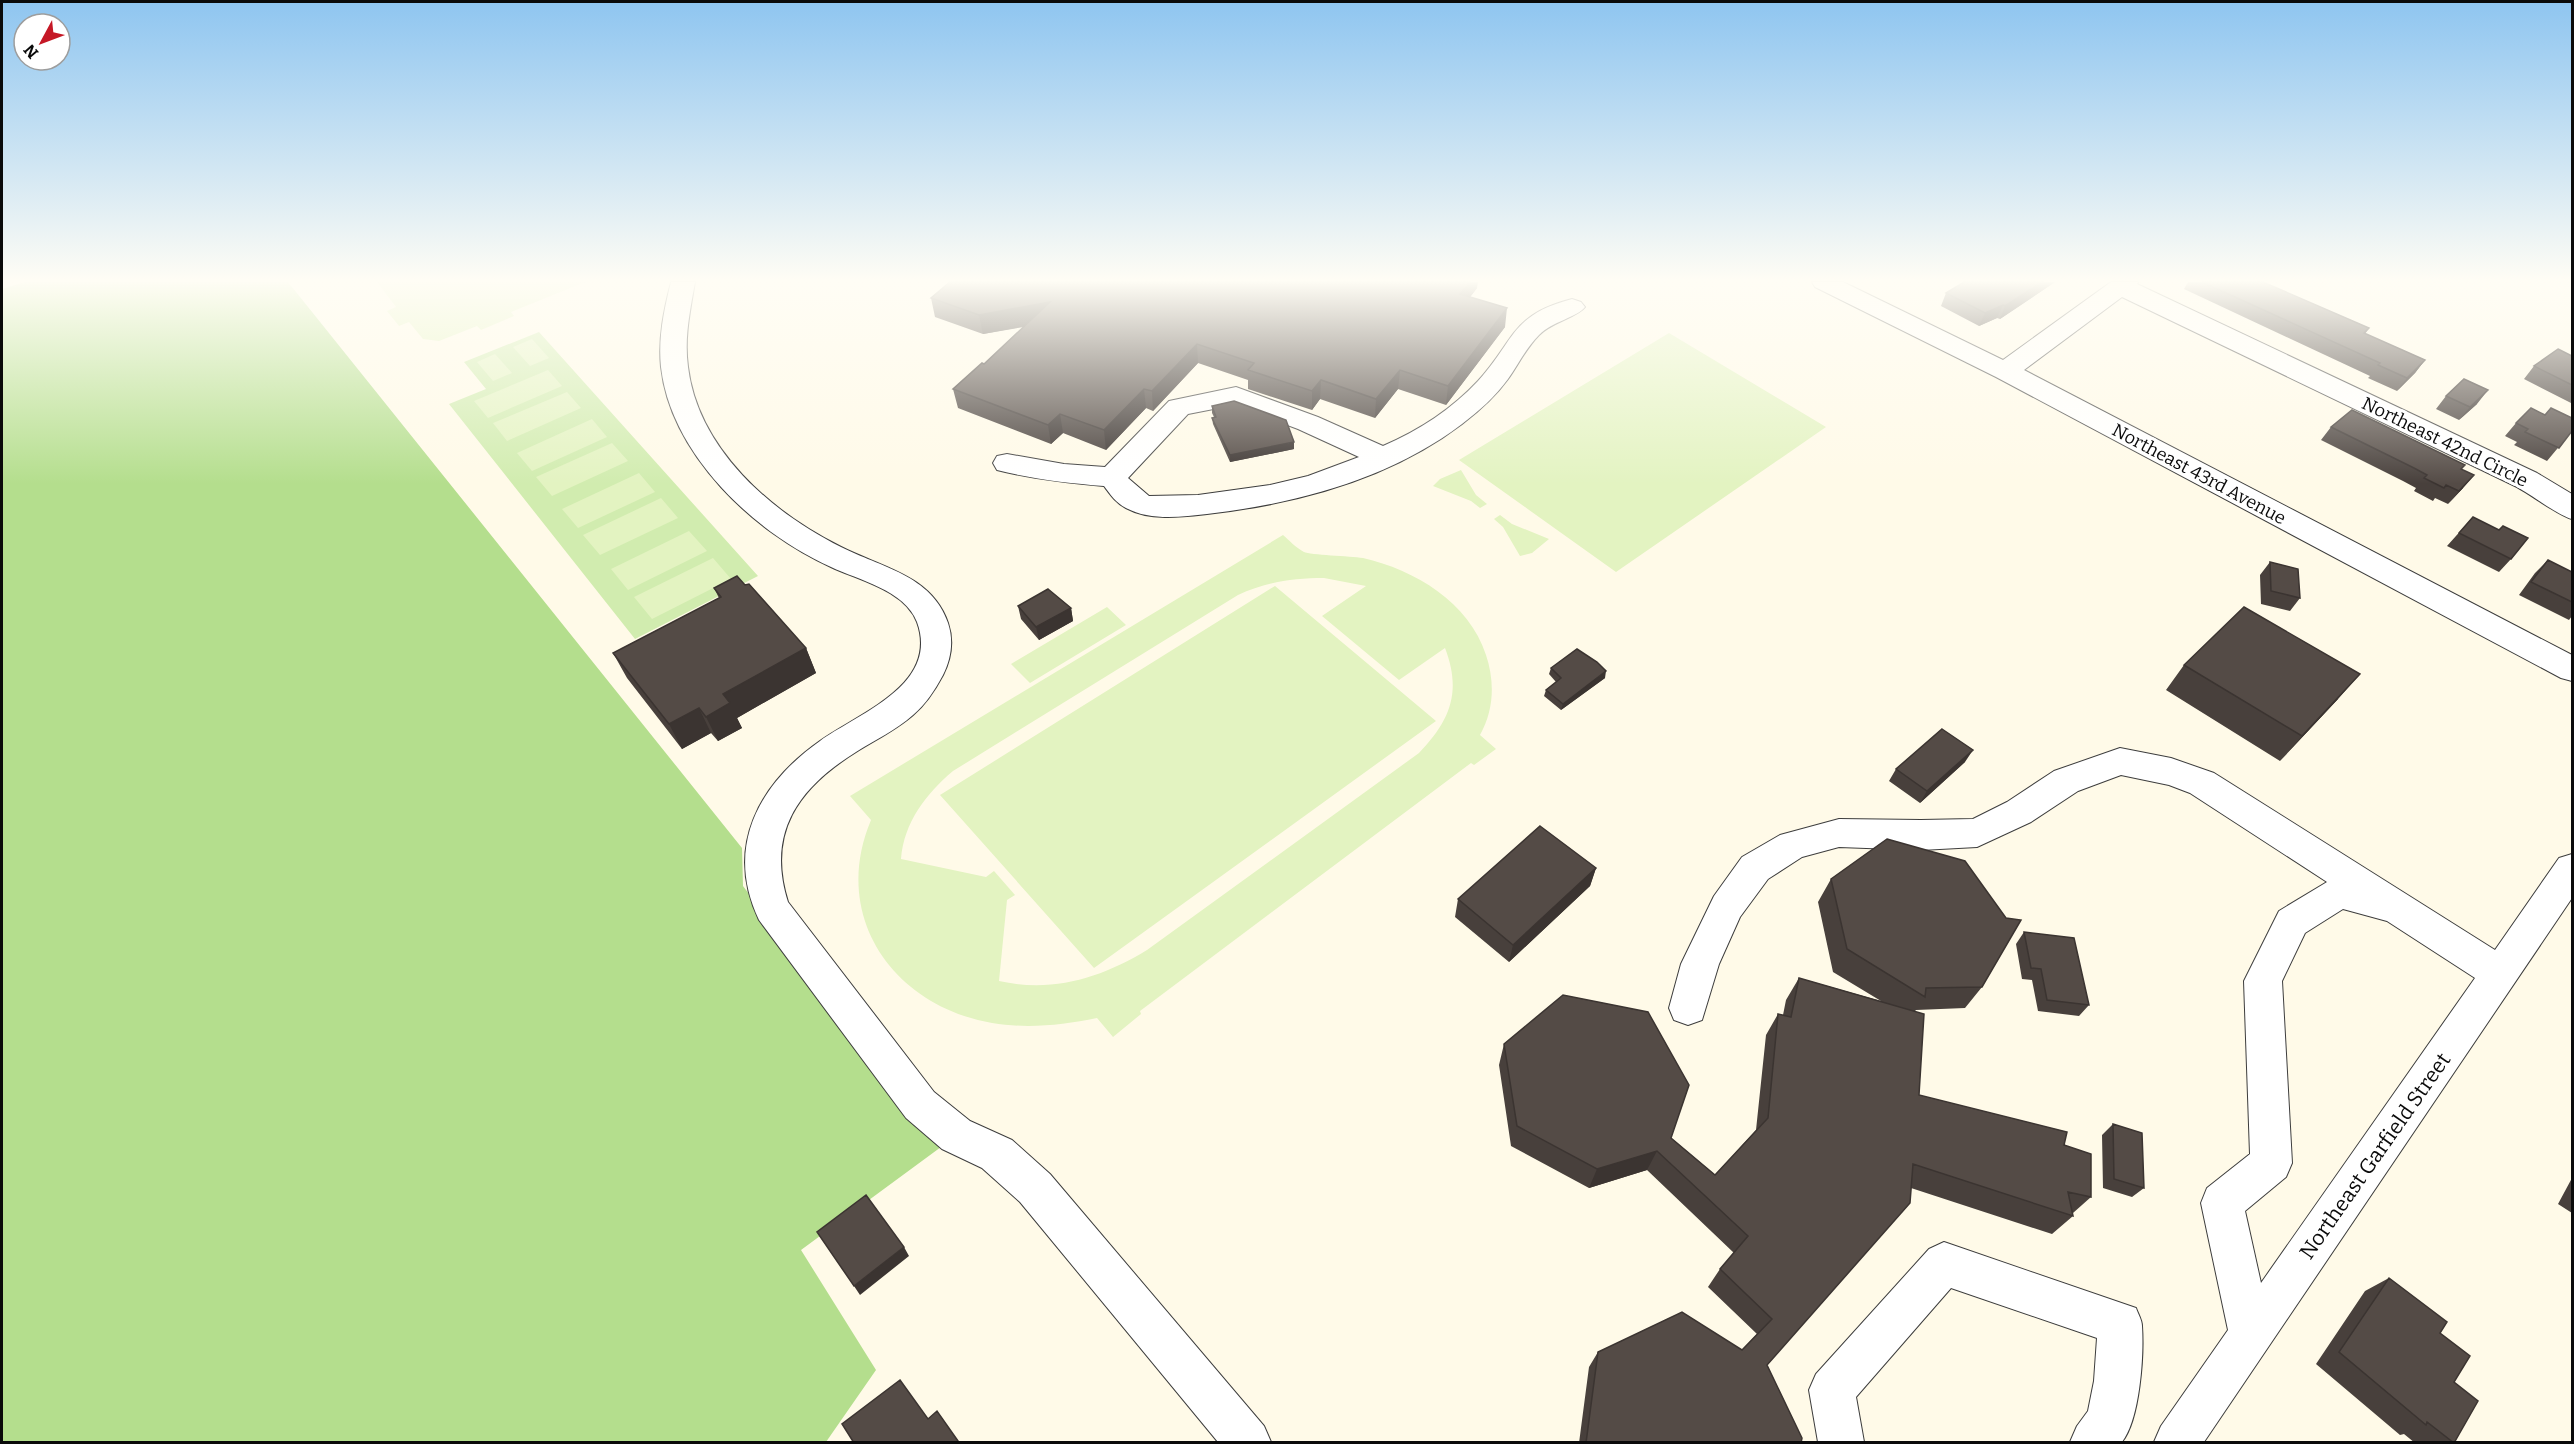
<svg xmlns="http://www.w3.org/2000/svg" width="2574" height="1444" font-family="Bitter,serif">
	<rect width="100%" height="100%" fill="#fffae8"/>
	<path fill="#d1ecaf" d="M539,332l219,244 -123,63 -186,-235 37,-15 -22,-27z"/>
	<path fill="#b4de8d" d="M25,282h263l454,566 1,38 198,261 -140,103 75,120 -50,72h-824v-1153z"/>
	<path fill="#e3f3c1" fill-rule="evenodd" d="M377,282h-1h209l-74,30 3,4 -33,14 -4,-4 -38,15 -16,-2 -14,-17 -10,4 -12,-15 9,-4z
		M1669,333l157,94 -210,145 -157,-112z
		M532,339l17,19 -19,8 -17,-19z
		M495,354l17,19 -19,8 -16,-19z
		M548,370l14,16 -74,32 -14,-17z
		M567,392l14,16 -74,33 -14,-18z
		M592,419l15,18 -75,34 -15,-18z
		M612,443l16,18 -76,35 -16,-19z
		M1461,470l15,25 11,9 -7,4 -9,-7 -38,-15 7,-7z
		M639,473l16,19 -77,36 -16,-19z
		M661,498l17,20 -78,37 -17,-20z
		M1500,515l12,9 37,15 -17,14 -12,3 -17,-29 -9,-8z
		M689,531l18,20 -79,39 -17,-21z
		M1283,535c6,5 13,13 21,17 6,3 46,4 59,6 52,12 106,44 123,97 9,27 8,55 -6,80l16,14 -22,16 -3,-2 -331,248 1,3 -28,23 -16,-19c-35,7 -69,11 -105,5 -98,-17 -162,-106 -121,-203l-21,-24zM1324,578l42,8 -44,30 77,64 46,-32c17,44 5,73 -26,105l-272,197c-46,28 -94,43 -148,31l8,-81 8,-5 -21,-24 -8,6 -85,-18c3,-37 25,-65 52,-88l285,-176c27,-13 56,-17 86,-17z
		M713,558l18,21 -79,40 -18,-22z
		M1275,586l161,135 -342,247 -154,-173z
		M1107,607l19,18 -96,58 -19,-19z"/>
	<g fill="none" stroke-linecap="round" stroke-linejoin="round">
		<defs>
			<path id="minor" d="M671,282h24c-5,29 -11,56 -7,85 10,82 83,145 153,180 39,20 91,28 107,76 6,18 3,36 -5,52 -8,15 -17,29 -30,40 -17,15 -38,25 -57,37 -58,36 -90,81 -68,150l146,190 36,29 42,19 38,34 214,252 7,16h-53l-198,-240 -38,-34 -40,-19 -36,-31 -147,-198c-35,-73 0,-136 61,-179 39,-28 120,-56 97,-119 -12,-32 -59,-42 -86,-55 -76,-34 -160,-112 -170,-200 -3,-29 3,-57 10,-85z
				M1812,282h31l160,78 108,-78h27l-1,2 400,189 35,21v25c-13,-3 -40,-24 -55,-32l-395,-190 -98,73 548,285v26l-11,-3 -565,-301 -181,-90z
				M1572,299l9,3 4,5c-7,10 -34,15 -46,28 -13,13 -21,30 -31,44 -13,18 -29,32 -46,45 -72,55 -167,80 -255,90 -26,3 -57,7 -81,-6 -10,-5 -16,-14 -22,-22 -36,-3 -72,-7 -107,-16l-4,-7 4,-7 10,-2 57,10 41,3 64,-66 67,-14 82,30 65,29c35,-15 69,-37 95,-65 37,-40 32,-66 94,-82zM1234,405l64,24 61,28 -51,19 -38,9 -72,10 -49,1 -21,-18 60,-64z
				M2120,748l51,10 43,15 281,177 64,-92 13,-4v44l-368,544h-50l7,-16 67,-96 -27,-127 6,-15 43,-34 -6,-173 35,-70 48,-29 -137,-89 -21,-8 -48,-10 -43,16 -47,31 -54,25 -56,3 -82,-3 -37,10 -34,22 -28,38 -21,47 -17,56 -14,5 -14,-5 -5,-12 12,-44 33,-68 28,-39 38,-22 59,-16 82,1 52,-1 34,-17 47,-31zM2343,909l44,12 88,57 -214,305 -16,-72 41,-34 6,-14 -10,-182 23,-48z
				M1944,1242l192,66c2,6 6,12 6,18 2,29 -2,93 -20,116h-52l7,-16 11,-15 6,-30 3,-43 -146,-50 -95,109 8,45h-46l-9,-52 7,-16 113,-125z"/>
		</defs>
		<use href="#minor" stroke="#3d3d3d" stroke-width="2"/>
		<use href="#minor" fill="#fff" fill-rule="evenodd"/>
	</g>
	<path fill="#48403c" d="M1964,282h91l-55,37 -3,-1 -18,8 -38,-20 5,-13z
		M2188,282h75l106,46 -4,6 60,26 -10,13 -18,18 -29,-13 2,-2 -186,-87z
		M1477,288l-7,9 35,30 -59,78 -48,-16 -23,29 -55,-19 -8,11 -64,-21v-9l-50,-17 -45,48 -7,-3 -40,42 -43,-17 -12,11 -93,-36 -5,-19 31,-25 40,-37 -41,7 -48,-17 -4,-19z
		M2572,356v46l-1,1 -47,-24 10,-13z
		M2446,396l31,8 -18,16 -23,-11z
		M1212,406l82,43 -64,13 -17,-38 -1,-6 2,-1 -2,-4z
		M2516,423l56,8 -25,30 -33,-16 3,-3 -12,-6z
		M2331,427l131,42 1,19 -15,16 -13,-6 -2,3 -19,-10 2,-3 -13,-7 -82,-41z
		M2473,517l38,42 -12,13 -52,-26z
		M2548,560l24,12v44l-3,4 -50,-25 16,-22z
		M2270,562l30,36 -10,13 -29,-7 -1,-29z
		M745,585l61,63 10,25 -79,45 5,10 -24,13 -7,-8 -29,16 -55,-71 -14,-25 106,-55 -5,-10z
		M1018,606l53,2 2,13 -34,19 -18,-21z
		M2184,665l154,34 -58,62 -114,-71z
		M1551,668l54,10 -44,32 -17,-14 2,-6 10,-8 -7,-8z
		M1965,762l-45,41 -31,-22 7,-12z
		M1596,868l-6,18 -81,76 -54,-45 3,-18z
		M1831,879l151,108 -17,21 -49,2 -1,1 4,84 145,50 27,52 -18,16v3l-21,18 -141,-46 -144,177 34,78h-222l10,-76 9,-15 144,-2 15,-16 -49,-47 12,-18 14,-16 -87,-83 -58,18 -78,-42 -12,-81 5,-21 167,94 44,37 41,-45 10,-95 12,-21 5,1 3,-15 13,-22 82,23 -48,-29 -15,-70z
		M2024,932l65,73 -10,11 -41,-5 -6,-31 -10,-1 -6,-35z
		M2113,1124l31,64 -12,9 -29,-9 -1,-53z
		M2572,1178v35l-14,-9z
		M2389,1278l51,55 14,49v61h-39l-11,-9 -4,1 -84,-71 49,-73z"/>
	<path fill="#3b3431" d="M1470,282h8l-1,6 -19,25 2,-19z
		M2042,282h13l-55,37 5,-13z
		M1050,302l3,19 -70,13 -4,-19z
		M2003,305l-6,13 -18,8 6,-13z
		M1507,308l-2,19 -59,78 2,-19z
		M1197,344l1,19 -45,48 -1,-20z
		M2425,360l-10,13 -18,18 10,-13z
		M1400,370l-2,19 -23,29 1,-19z
		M1321,380l-1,19 -8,11v-19z
		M1144,389l2,19 -40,42 -2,-20z
		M2488,390l-11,14 -18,16 11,-13z
		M1060,414l3,19 -12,11 -3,-19z
		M1294,442v7l-64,13v-7z
		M2474,475l-11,13 -15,16 11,-13z
		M1071,608l2,13 -34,19 -3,-13z
		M806,648l10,25 -79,45 5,10 -24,13 -12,-24 17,-23z
		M1606,671l-1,7 -44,32 2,-6z
		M2360,674l-22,25 -58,62 22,-25z
		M699,708l12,25 -29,16 -13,-25z
		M1973,750l-8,12 -45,41 7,-12z
		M1596,868l-6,18 -81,76 4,-17z
		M1657,1151l-10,19 -58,18 8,-19z
		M904,1247l5,9 -49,39 -6,-9z"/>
	<path fill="#544b46" stroke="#3b3431" stroke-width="1.5" d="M950,282h520l-10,12 47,14 -59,78 -48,-16 -24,29 -55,-19 -9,11 -64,-21 6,-7 -57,-19 -45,47 -8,-2 -40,41 -44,-16 -12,11 -95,-36 29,-26 2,1 66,-62 -71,13 -48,-17z
		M1964,282h78l-37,24 -2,-1 -18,8 -39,-20z
		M2202,282h61l106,46 -5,5 61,27 -18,18 -29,-13 2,-2z
		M2558,349l14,7v29l-38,-19z
		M2464,379l24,11 -18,17 -24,-11z
		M1234,401l52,19 8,22 -64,13 -18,-37 4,-1 -4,-11z
		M2531,408l14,7 6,-7 21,10v13l-13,17 -34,-16 3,-3 -12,-6z
		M2352,410l113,55 -4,4 13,6 -15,16 -13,-6 -2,3 -20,-10 3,-3 -13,-7 -83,-41z
		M2473,517l26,13 4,-4 25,12 -17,21 -52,-26z
		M2548,560l24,12v30l-41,-20z
		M2270,562l28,7 2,29 -29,-7z
		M737,576l8,9 4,-1 57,64 -83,46 7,9 -24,14 -7,-9 -30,16 -56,-71 108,-56 -7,-9z
		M1048,589l23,19 -35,19 -18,-21z
		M2244,607l116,67 -58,62 -118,-71z
		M1577,649l20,13 9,9 -43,33 -17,-14 15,-12 -10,-10z
		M1942,729l31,21 -46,41 -31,-22z
		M1540,826l56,42 -83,77 -55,-46z
		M1887,839l78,22 41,57 15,2 -39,67 -56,1 -1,9 -78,-48 -16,-70z
		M2024,932l50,6 15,67 -42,-5 -6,-31 -10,-1z
		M1799,978l125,36 -5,81 148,37 -3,13 27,9v43l-23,-5 5,24 -160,-52 -3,39 -143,162 35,73 -1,5h-215l12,-91 84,-40 60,38 30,-31 -52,-50 28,-33 -91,-85 -60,18 -80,-43 -13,-82 59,-49 85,17 41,73 -18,53 44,37 53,-57 10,-104 13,3z
		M2113,1124l29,9 2,55 -30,-9z
		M866,1195l38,52 -50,39 -37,-54z
		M2389,1278l58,44 -7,11 30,23 -16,26 24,19 -24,42 -27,-21 -1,3 -87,-73z
		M900,1380l28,39 9,-8 21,30 -2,2h-102l-12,-19z"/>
	<linearGradient id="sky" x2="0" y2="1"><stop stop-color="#8ec5f0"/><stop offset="0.58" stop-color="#fffdf5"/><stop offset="1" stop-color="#fffdf5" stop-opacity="0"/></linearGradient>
	<rect width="2574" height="484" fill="url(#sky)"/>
	<g text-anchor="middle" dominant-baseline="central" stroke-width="6" stroke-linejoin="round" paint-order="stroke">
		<g font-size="18" fill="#0a0a0a" stroke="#fff">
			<text transform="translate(2445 442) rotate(26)">Northeast 42nd Circle</text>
			<text transform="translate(2199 474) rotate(28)">Northeast 43rd Avenue</text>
		</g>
		<g font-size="21" fill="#0a0a0a" stroke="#fff">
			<text transform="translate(2375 1156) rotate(-55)">Northeast Garfield Street</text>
		</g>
	</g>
	<rect width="2574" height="1444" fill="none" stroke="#0a0a0a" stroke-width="6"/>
	<g transform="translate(42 42) rotate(229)"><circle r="28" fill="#ffffff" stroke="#9d9d9d" stroke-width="1.5"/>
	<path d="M0-4.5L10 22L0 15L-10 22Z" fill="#c51826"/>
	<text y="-9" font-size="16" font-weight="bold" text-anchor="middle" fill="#0a0a0a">N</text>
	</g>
</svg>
